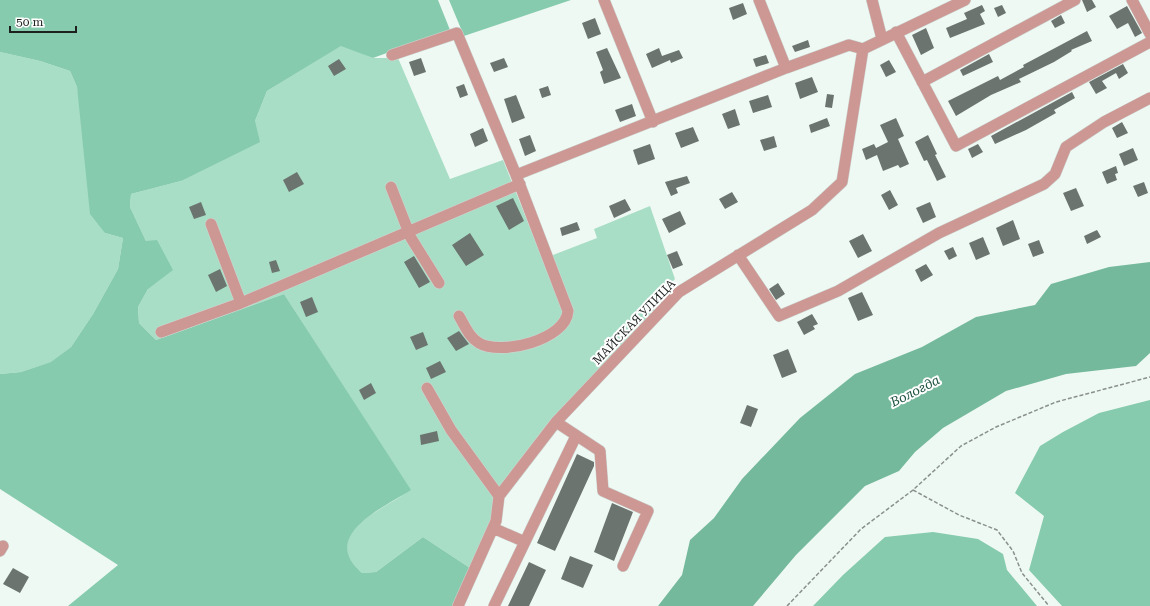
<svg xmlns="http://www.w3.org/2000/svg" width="1150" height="606" font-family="'Roboto Serif',serif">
	<rect width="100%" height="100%" fill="#eff9f4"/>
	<path fill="#a9dec6" d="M342,45l31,13h25l52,121 53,-19 65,163 -15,-62v-6l44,-17 -3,-9 56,-23 25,73 -16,17 6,7 -111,117 -61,79 -1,21 -22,48 -47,-31 -47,35 -14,1c-47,-39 24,-64 48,-83l-126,-196 -128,46 -17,-17 -1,-16 10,-18 -2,-48 -16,-34 1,-13 50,-13 74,-60 12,-30z
		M0,52l40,9 30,10 7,16 28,146 18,5 -5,31 -25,45 -22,33 -19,15 -31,10 -21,2z"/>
	<path fill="#86cbad" d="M0,0h438l12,30 -77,28 -32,-12 -74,45 -12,30 5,21 -79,39 -50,13 -1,13 16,34 11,-1 16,30 -25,19 -10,18 1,16 17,17 128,-46 127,196c-28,18 -93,46 -49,83l14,-1 47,-35 47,31 -18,38h-384l50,-41 -118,-76v-115l21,-2 30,-10 20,-15 22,-33 25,-45 5,-31 -18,-5 -15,-19 -13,-127 -7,-16 -30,-10 -40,-9z
		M449,0h122l-107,36z
		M1150,400v206h-88l-33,-36 15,-54 -29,-23 25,-47 23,-14 36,-19z
		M933,532l45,7 25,15 4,16 30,36h-224l30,-31 42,-38z"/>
	<path fill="#75b99c" d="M1150,262v91l-14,13 -70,8 -60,17 -63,37 -28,24 -16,19 -34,15 -69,69 -43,51h-95l24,-31 8,-35 24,-22 28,-39 58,-61 55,-44 67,-27 54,-30 59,-12 16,-21 58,-17z"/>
	<path fill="#6b746f" d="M1082,0h10l4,7 -9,5z
		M743,3l4,11 -14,6 -4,-12z
		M982,5l3,6 -5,3 5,10 -35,14 -4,-10 21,-9 -3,-6z
		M1002,5l4,8 -8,4 -4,-9z
		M1127,6l15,27 -7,4 -7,-14 -11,6 -8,-13z
		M1061,15l4,8 -10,5 -4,-7z
		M595,18l6,16 -13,5 -6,-16z
		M926,28l8,20 -13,7 -9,-20z
		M1087,31l5,10 -21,9 1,1 -18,11 -35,17 2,3 -30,13 -35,21 -8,-15 50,-25 2,4 24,-13 -1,-2z
		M808,40l2,7 -15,5 -3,-6z
		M607,48l14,30 -17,6 -4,-12 3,-2 -7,-18z
		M659,48l3,8 17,-6 4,8 -12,5 -1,-3 -18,8 -6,-14z
		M989,54l4,8 -30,14 -3,-6z
		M766,55l3,8 -13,4 -3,-8z
		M421,58l5,14 -12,4 -5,-14z
		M504,58l4,9 -14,5 -4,-9z
		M339,59l7,10 -12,7 -6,-10z
		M889,60l7,12 -10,5 -6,-12z
		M1123,64l5,9 -9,6 -3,-6 -14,8 5,7 -11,6 -7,-12z
		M812,77l6,15 -18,7 -5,-16z
		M464,84l4,11 -8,3 -4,-11z
		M548,86l3,9 -9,3 -3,-9z
		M1072,92l3,6 -21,12 2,3 -30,17 -31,14 -4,-8z
		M827,94l7,1 -2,13 -7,-1z
		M516,95l9,23 -13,5 -8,-24z
		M768,95l4,12 -19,6 -4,-12z
		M632,104l4,12 -16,6 -5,-12z
		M735,109l5,16 -12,4 -6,-15z
		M827,118l3,8 -19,7 -2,-8z
		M896,118l8,18 -6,3 11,25 -9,4 -2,-3 -15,6 -6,-16 -11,5 -4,-11 12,-5 2,4 12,-6 -8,-17z
		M1122,122l6,11 -11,5 -5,-10z
		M693,127l6,14 -18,7 -6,-15z
		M483,128l5,13 -13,6 -5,-13z
		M530,135l6,16 -11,5 -6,-17z
		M928,135l9,19 -2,1 11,22 -9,4 -10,-21 -3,1 -9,-19z
		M774,136l3,11 -13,4 -4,-11z
		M650,144l5,15 -17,6 -5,-15z
		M978,144l5,8 -11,6 -4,-9z
		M1133,148l5,12 -14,6 -5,-12z
		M1116,166l2,7 -3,1 2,6 -10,4 -5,-12z
		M297,172l7,12 -15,8 -6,-12z
		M687,176l3,7 -14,5 2,5 -7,3 -6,-14z
		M1144,182l4,11 -10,4 -5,-11z
		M1076,188l8,18 -13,5 -8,-18z
		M890,190l8,15 -9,5 -8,-15z
		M732,192l6,10 -13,7 -6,-10z
		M513,198l11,23 -15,9 -13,-24z
		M625,199l6,11 -17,8 -5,-12z
		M201,202l5,13 -12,4 -5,-12z
		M930,202l6,15 -13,6 -7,-15z
		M680,211l6,13 -17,9 -7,-14z
		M1013,220l7,19 -17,7 -7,-18z
		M577,222l3,8 -18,6 -2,-8z
		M1097,230l4,7 -14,7 -3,-8z
		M470,233l14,22 -18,11 -14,-21z
		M863,234l9,17 -14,7 -9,-17z
		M983,237l7,17 -14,6 -7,-17z
		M1039,240l5,13 -11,4 -5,-13z
		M953,247l4,9 -8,4 -5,-9z
		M677,251l6,14 -10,4 -6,-14z
		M414,256l16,26 -11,6 -15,-26z
		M276,260l4,11 -8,2 -3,-11z
		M926,264l7,11 -12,7 -6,-12z
		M220,269l7,17 -11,6 -8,-17z
		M778,283l7,11 -9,6 -7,-11z
		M862,292l11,23 -15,6 -10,-23z
		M312,297l6,15 -12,5 -6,-15z
		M812,314l6,10 -5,2 2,3 -11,6 -7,-13z
		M459,331l10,13 -13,7 -9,-13z
		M423,332l5,13 -12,5 -6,-13z
		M788,349l9,23 -15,6 -9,-23z
		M440,361l6,11 -15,7 -5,-11z
		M371,383l5,10 -12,7 -5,-10z
		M747,405l11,4 -7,18 -11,-4z
		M437,431l2,10 -18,4 -1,-10z
		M577,454l17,8v4l-39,85 -18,-8z
		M612,503l21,9 -19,49 -20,-9z
		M570,556l23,9 -10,23 -22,-9z
		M529,562l17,8 -17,36h-21z
		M13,568l16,9 -9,16 -17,-9z"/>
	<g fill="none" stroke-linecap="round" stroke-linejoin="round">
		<defs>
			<path id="minor" d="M604,0l49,122
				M759,0l27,68
				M872,0l10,39
				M1132,0l18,34
				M896,32l60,114 194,-104
				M392,55l65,-22 59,142 52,136c-2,29 -67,45 -89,32 -10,-6 -14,-17 -20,-27
				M922,82l153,-82
				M516,175l270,-107 63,-23 14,4 102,-49
				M391,187l20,51 28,45
				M211,224l30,79
				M738,255l41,61 59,-25 101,-58 105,-49 11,-10 11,-27 38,-25 46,-24
				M161,332l80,-29 279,-119
				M427,388l24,42 48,66
				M556,422l44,29 3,40 45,20 -25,55
				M493,528l32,14
				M0,551l3,-5
				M458,606l38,-85 3,-25 57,-74 123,-130 133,-82 30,-28 21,-133
				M494,606l82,-170"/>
		</defs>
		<use href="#minor" stroke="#cdd6d2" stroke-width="12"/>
		<path stroke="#8a918d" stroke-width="1.5" stroke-dasharray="4 2" stroke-linecap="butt" d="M913,490l46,25 38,15 16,21 9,22 27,33
			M787,606l74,-77 52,-39 48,-44 35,-19 60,-25 94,-25"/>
		<use href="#minor" stroke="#cd9894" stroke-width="11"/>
	</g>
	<g text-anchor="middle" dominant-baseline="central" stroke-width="4" stroke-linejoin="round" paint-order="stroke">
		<g font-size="12" fill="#1c201e" stroke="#fff">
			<text transform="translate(634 322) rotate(-46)">МАЙСКАЯ УЛИЦА</text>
		</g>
		<g font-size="13" font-style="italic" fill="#1c533f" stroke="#fff">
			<text transform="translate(915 391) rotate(-27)">Вологда</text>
		</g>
	</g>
	<path d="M10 26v6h66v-6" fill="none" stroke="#1c201e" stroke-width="2"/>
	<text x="16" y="26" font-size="12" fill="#1c201e" stroke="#ffffff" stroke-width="3" paint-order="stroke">50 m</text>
</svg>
